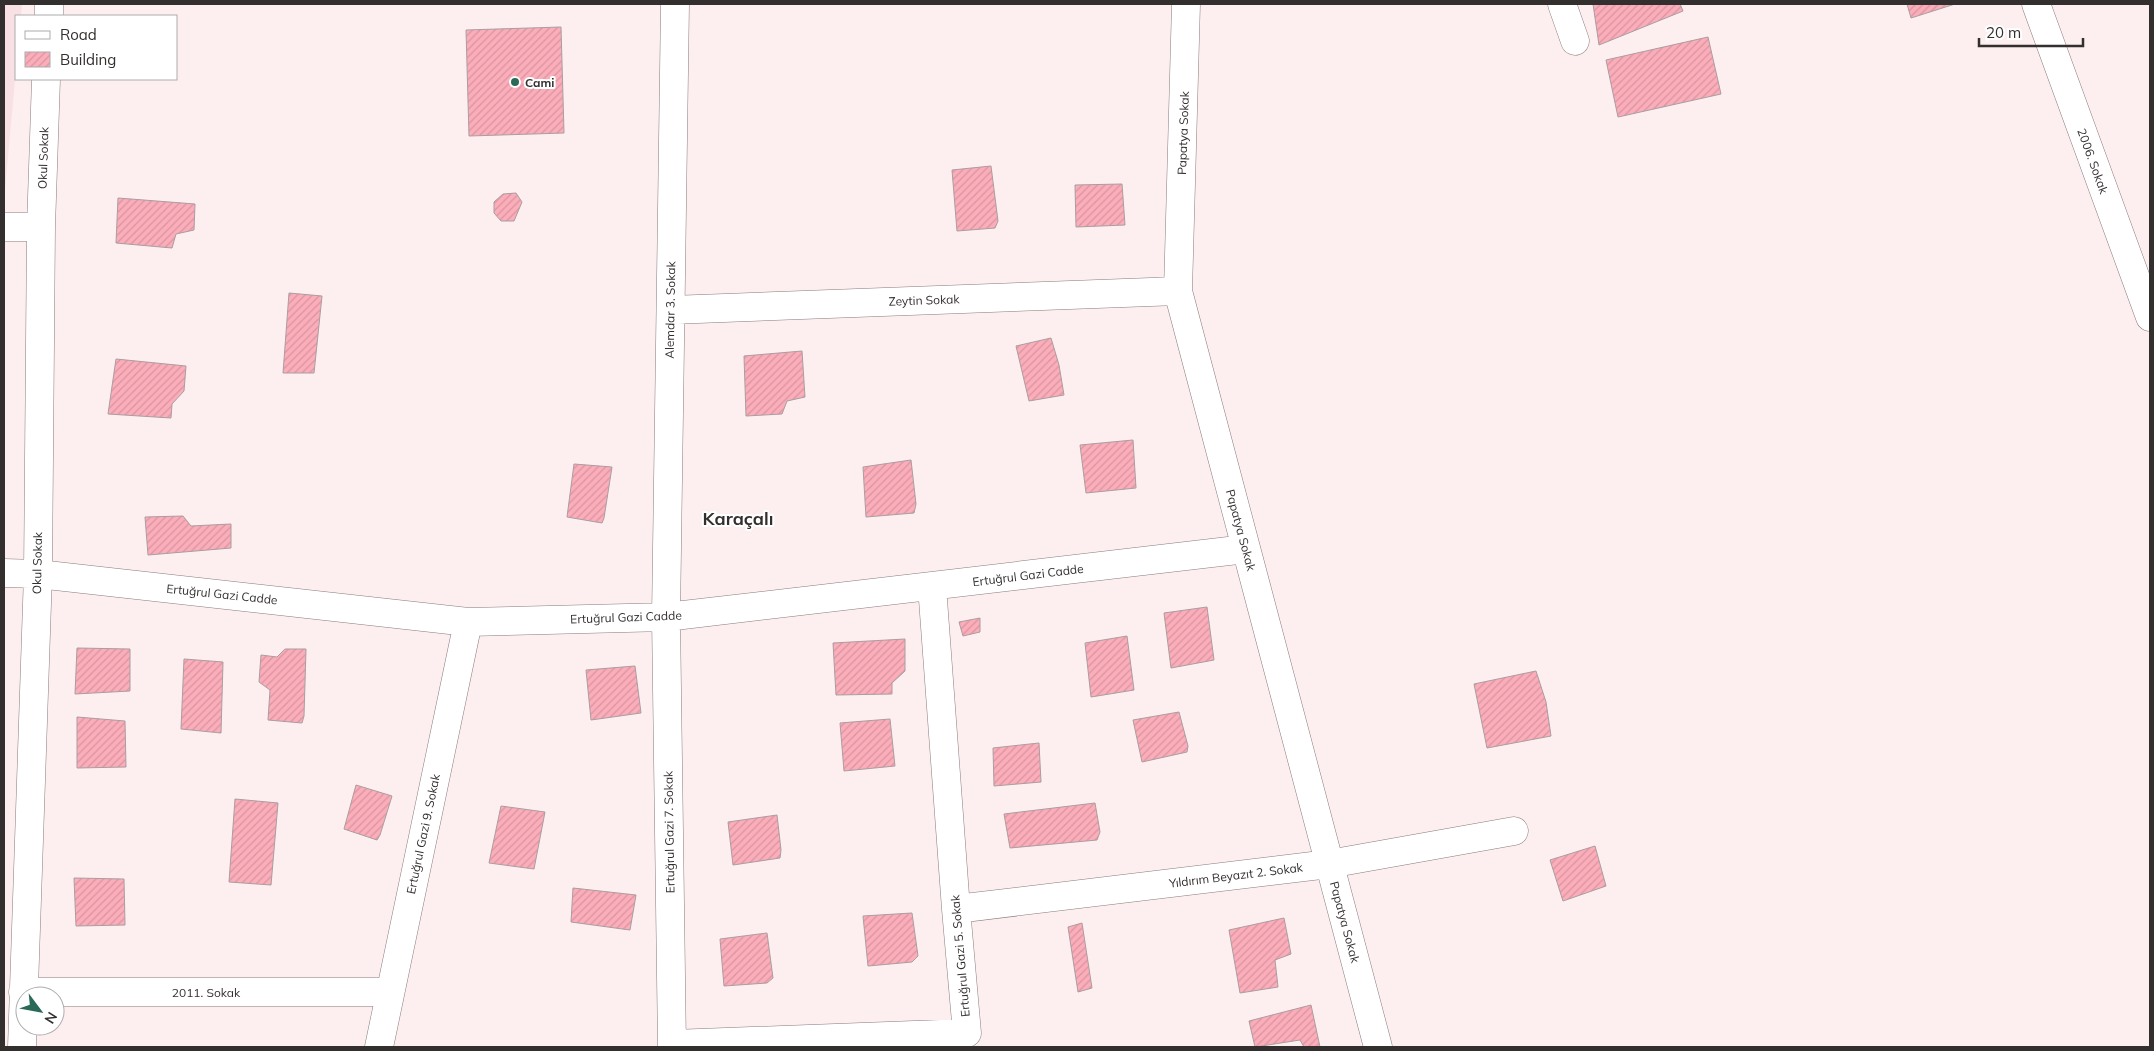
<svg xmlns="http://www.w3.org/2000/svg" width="2154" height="1051" font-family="Mulish,sans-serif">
	<defs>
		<pattern id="building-hatch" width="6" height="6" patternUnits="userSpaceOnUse" patternTransform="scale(1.25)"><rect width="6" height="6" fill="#fbadba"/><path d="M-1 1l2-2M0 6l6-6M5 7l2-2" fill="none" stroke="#d895a0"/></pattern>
	</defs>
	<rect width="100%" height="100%" fill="#fdeef0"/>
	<path fill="#f8e0e4" d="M4,4h18l-1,12h-5v53l-12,131z"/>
	<path fill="url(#building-hatch)" stroke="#ab9d9f" d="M1593,4h87l3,7 -84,34z
		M1907,4h48l-44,14z
		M561,27l3,106 -95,3 -3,-106z
		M1708,37l13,57 -103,23 -12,-57z
		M991,166l7,55 -3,7 -38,3 -5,-61z
		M1122,184l3,41 -49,2 -1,-42z
		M516,193l6,9 -8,19h-13l-7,-8v-11l9,-8z
		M118,198l77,6 -1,26 -18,4 -4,14 -56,-5z
		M289,293l33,3 -8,77h-31z
		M1051,338l8,27 5,30 -35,6 -13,-55z
		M802,351l3,46 -18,4 -5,13 -36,2 -2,-60z
		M116,359l70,7 -2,25 -12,13 -1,14 -63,-4z
		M1133,440l3,48 -50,5 -6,-48z
		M911,460l5,44 -2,9 -48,4 -3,-50z
		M574,464l38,3 -8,51 -2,5 -35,-6z
		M183,516l8,10 40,-2v24l-83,7 -3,-38z
		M1207,607l7,53 -43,8 -7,-55z
		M980,618v14l-17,4 -4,-14z
		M1127,636l7,54 -43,7 -6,-54z
		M905,639v32l-13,12v11l-56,1 -3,-52z
		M77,648l53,1v42l-55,3z
		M285,649h21l-2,67 -2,7 -34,-3 2,-30 -11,-8 2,-27 16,2z
		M184,659l39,3 -2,71 -40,-4z
		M635,666l6,47 -50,7 -5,-50z
		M1536,671l10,31 5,34 -64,12 -13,-64z
		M1179,712l9,34 -1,6 -45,10 -9,-42z
		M77,717l48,4 1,46 -49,1z
		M890,719l5,47 -51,5 -4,-48z
		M1039,743l2,39 -47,4 -1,-38z
		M356,785l36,11 -12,39 -3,5 -33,-11z
		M235,799l43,4 -7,82 -42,-3z
		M1095,803l5,29 -3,8 -87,8 -6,-34z
		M501,806l44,6 -11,57 -45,-6z
		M777,815l4,35 -1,8 -47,7 -5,-43z
		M1595,846l11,40 -43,15 -13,-41z
		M74,878l50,1 1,46 -49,1z
		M573,888l63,7 -6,35 -59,-8z
		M912,913l6,43 -6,6 -44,4 -5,-50z
		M1284,918l7,36 -16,6 3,27 -38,6 -11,-63z
		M1082,923l10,65 -14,4 -10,-65z
		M767,933l6,45 -6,5 -43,3 -4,-47z
		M1311,1005l9,42h-16l-4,-7 -45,7 -6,-26z"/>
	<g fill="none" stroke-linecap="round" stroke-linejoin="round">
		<defs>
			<path id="minor" d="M1186,4l-8,287 200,756
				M1562,4l13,37
				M2036,4l114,313
				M49,16v-12
				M4,227h37
				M671,310l507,-19
				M4,573l34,1 430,48 198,-5 580,-68
				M956,909l373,-45 185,-33
				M23,992h366
				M673,1044l294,-11 -11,-124 -24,-323
				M22,1047l16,-473 3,-347 5,-148
				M379,1047l89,-425
				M672,1047l-6,-430 9,-613"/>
		</defs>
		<use href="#minor" stroke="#897c7d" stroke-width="29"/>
		<use href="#minor" stroke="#fff" stroke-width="28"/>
	</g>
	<circle fill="#2b6a58" stroke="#fff" stroke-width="2" cx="515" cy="82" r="5"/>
	<g text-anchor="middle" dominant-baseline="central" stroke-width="4" stroke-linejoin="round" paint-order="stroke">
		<g font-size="12" font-weight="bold" fill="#342f2f" stroke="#fff" text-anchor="start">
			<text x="525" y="82">Cami</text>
		</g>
		<g font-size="12" fill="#342f2f" stroke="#fff">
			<text transform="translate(1183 133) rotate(-88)">Papatya Sokak</text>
			<text transform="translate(43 158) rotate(-88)">Okul Sokak</text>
			<text transform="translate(2093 161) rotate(70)">2006. Sokak</text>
			<text transform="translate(924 300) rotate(-2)">Zeytin Sokak</text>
			<text transform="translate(670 310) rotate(-89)">Alemdar 3. Sokak</text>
			<text transform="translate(1241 530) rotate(75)">Papatya Sokak</text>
			<text transform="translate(37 563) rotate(-89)">Okul Sokak</text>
			<text transform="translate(1028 575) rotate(-7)">Ertuğrul Gazi Cadde</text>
			<text transform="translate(222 594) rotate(6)">Ertuğrul Gazi Cadde</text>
			<text transform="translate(626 617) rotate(-2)">Ertuğrul Gazi Cadde</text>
			<text transform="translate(669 832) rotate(-91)">Ertuğrul Gazi 7. Sokak</text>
			<text transform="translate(423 834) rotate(-78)">Ertuğrul Gazi 9. Sokak</text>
			<text transform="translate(1236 875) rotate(-7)">Yıldırım Beyazıt 2. Sokak</text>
			<text transform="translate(1345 922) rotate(75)">Papatya Sokak</text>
			<text transform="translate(960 956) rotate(-95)">Ertuğrul Gazi 5. Sokak</text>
			<text x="206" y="992">2011. Sokak</text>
		</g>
		<g font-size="18" font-weight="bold" fill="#342f2f" stroke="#fff">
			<text x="738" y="518">Karaçalı</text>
		</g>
	</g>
	<rect width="2154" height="1051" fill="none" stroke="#342f2f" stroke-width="10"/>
	<rect x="15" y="15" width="162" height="65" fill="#ffffff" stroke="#aeacac"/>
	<rect x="25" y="31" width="25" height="8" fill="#ffffff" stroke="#aeacac"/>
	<text x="60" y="40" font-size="15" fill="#342f2f">Road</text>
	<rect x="25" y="52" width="25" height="15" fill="url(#building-hatch)" stroke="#aeacac"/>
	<text x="60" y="65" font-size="15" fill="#342f2f">Building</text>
	<g transform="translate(40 1011) rotate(122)"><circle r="24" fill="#ffffff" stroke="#aeacac"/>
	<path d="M0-4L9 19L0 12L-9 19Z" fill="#2b6a58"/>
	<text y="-8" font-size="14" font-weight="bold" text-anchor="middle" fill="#342f2f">N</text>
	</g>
	<path d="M1979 38v8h104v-8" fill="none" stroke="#342f2f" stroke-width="2.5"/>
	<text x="1986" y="38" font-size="15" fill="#342f2f" stroke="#ffffff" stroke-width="4" paint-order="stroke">20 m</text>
</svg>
